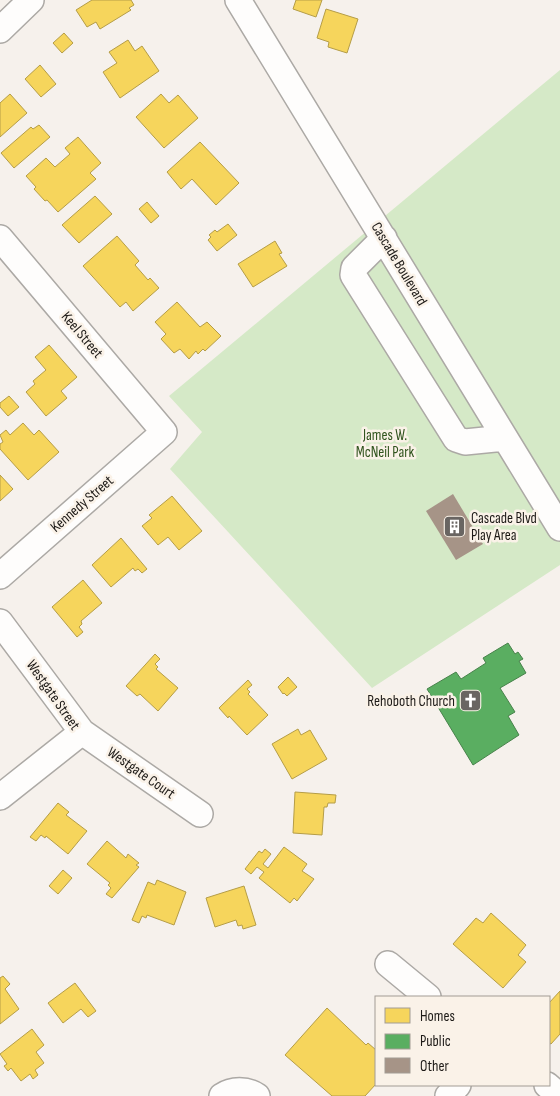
<svg xmlns="http://www.w3.org/2000/svg" width="560" height="1096" font-family="'Sofia Sans Condensed',sans-serif">
	<rect width="100%" height="100%" fill="#f6f1ec"/>
	<path fill="#d5e9c7" d="M560,70v495l-188,123 -202,-219 32,-37 -33,-36z"/>
	<path fill="#f6d55c" stroke="#b59d47" d="M92,0h39l3,5 -5,3 2,2 -31,19 -4,-7 -9,5 -11,-17z
		M296,0h26l-6,17 -23,-8z
		M326,9l32,10 -11,34 -19,-6 1,-5 -12,-4z
		M64,33l9,10 -11,10 -9,-10z
		M128,40l7,11 7,-5 17,25 -39,27 -17,-26 14,-9 -8,-11z
		M40,65l16,19 -15,13 -16,-18z
		M10,94l17,19 -27,24v-34z
		M161,94l8,9 9,-8 20,23 -34,30 -28,-31z
		M39,125l11,12 -36,31 -13,-15 30,-26 2,2z
		M78,137l23,26 -11,10 6,6 -38,33 -11,-12 -2,1 -11,-12 2,-2 -10,-11 20,-18 9,9 15,-13 -5,-6z
		M200,142l39,41 -23,22 -24,-26 -11,10 -14,-17z
		M95,196l17,18 -33,29 -17,-18z
		M147,202l12,14 -8,7 -12,-14z
		M228,224l9,11 -20,16 -9,-11 3,-3 -2,-2 6,-5 2,2z
		M117,236l22,25 -4,4 13,15 2,-2 9,10 -26,23 -7,-9 -6,5 -37,-41z
		M275,241l7,12 -3,1 8,12 -34,21 -15,-23z
		M177,302l23,25 7,-5 14,14 -16,15 -2,-2 -5,5 -2,-3 -7,8 -9,-10 -6,4 -13,-14 5,-5 -11,-12z
		M49,345l28,32 -16,14 6,7 -21,18 -20,-24 9,-8 -2,-3 13,-11 -11,-13z
		M9,396l10,11 -11,9 -8,-9v-4z
		M23,423l11,12 5,-5 20,22 -31,28 -28,-31v-5l3,-2 -3,-7 6,-5 4,5z
		M0,475l13,14 -13,12z
		M172,496l30,35 -23,19 -11,-13 -10,8 -16,-19 10,-8 -3,-3z
		M121,538l26,31 -5,4 -4,-4 -3,2 -2,-3 -22,19 -19,-22z
		M83,580l19,23 -21,18 1,3 -3,3 4,5 -6,5 -25,-30z
		M155,654l5,5 -5,5 3,3 -2,2 22,19 -20,23 -18,-17 -3,2 -11,-10z
		M288,677l9,10 -10,9 -3,-3 -1,1 -5,-7z
		M248,680l4,5 -5,4 3,3 -2,2 20,21 -21,20 -18,-19 -1,2 -9,-10z
		M298,729l3,6 9,-5 17,29 -35,20 -20,-35z
		M295,792l41,3 -1,8h-7l-1,4h-3l-2,28 -29,-2z
		M58,803l11,9 -3,3 21,16 -19,23 -22,-18 -1,2 -4,-3 -5,6 -6,-4z
		M107,841l19,17 2,-4 11,9 -3,2 3,2 -27,31 -6,-4 5,-6 -3,-3 2,-2 -23,-19z
		M284,847l23,17 -5,7 12,8 -17,22 -3,-3 -4,5 -31,-25 5,-6 -7,-5 -6,7 -6,-5 14,-18 3,2 3,-4 6,5 -8,10 5,4z
		M63,870l9,8 -14,16 -9,-8z
		M157,880l29,12 -12,33 -27,-10 -1,3 -4,-2 -3,7 -7,-3 16,-38 7,3z
		M244,886l12,39 -13,4 -1,-4 -4,1 -2,-6 -21,7 -9,-29z
		M491,913l35,32 -8,10 8,7 -23,26 -50,-44 23,-26 7,5z
		M3,976l7,8 -5,5 14,20 -19,15v-46z
		M75,983l21,28 -8,6 -7,-8 -18,14 -15,-20z
		M560,991v43l-9,10 -2,-1v-40z
		M327,1008l39,37 2,-2 8,7v34l-11,12h-33l-47,-41z
		M32,1029l12,16 -8,7 8,11 -9,7 3,5 -5,4 -3,-5 -9,7 -10,-13 -3,3 -4,-5 3,-2 -7,-10z"/>
	<path fill="#5aae61" stroke="#48824b" d="M508,643l7,11 3,-2 5,7 -4,2 7,12 -26,15 15,24 -7,4 11,19 -46,30 -46,-76 29,-17 5,7 25,-16 -3,-5z"/>
	<path fill="#a69487" d="M453,494l30,50 -27,16 -30,-49z"/>
	<g fill="none" stroke-linecap="round" stroke-linejoin="round">
		<defs>
			<path id="minor" d="M238,0l322,528
				M0,30l31,-30
				M0,238l164,194 -164,144
				M384,238l-30,30 -1,7 103,164 9,3 40,-4
				M0,622l82,110 118,82
				M0,797l82,-65
				M388,964l40,33
				M547,1085l13,11
				M222,1096c10,-7 25,-7 35,0
				M448,1096l10,-11"/>
		</defs>
		<use href="#minor" stroke="#aca9a5" stroke-width="28"/>
		<use href="#minor" stroke="#fefdfc" stroke-width="25"/>
	</g>
	<defs>
		<symbol id="building-square" viewBox="-11 -11 22 22"><rect x="-9" y="-9" width="18" height="18" rx="4" fill="#696562" stroke="#faf2e8"/><path d="M-4-6H4V6H1V3H-1V6H-4ZM-2.5-4.3h1.7v1.8h-1.7ZM.8-4.3h1.7v1.8H.8ZM-2.5-1h1.7V.8h-1.7ZM.8-1h1.7V.8H.8Z" fill="#fff"/></symbol>
		<symbol id="church-square" viewBox="-11 -11 22 22"><rect x="-9" y="-9" width="18" height="18" rx="4" fill="#696562" stroke="#faf2e8"/><path d="M-1.2-6h2.4v3.5h3.3v2.4h-3.3V6h-2.4V-.1h-3.3v-2.4h3.3Z" fill="#fff"/></symbol>
	</defs>
	<g fill-rule="evenodd">
		<use href="#building-square" x="442" y="514" width="25" height="25"/>
		<use href="#church-square" x="458" y="688" width="25" height="25"/>
	</g>
	<g text-anchor="middle" dominant-baseline="central" stroke-width="5" stroke-linejoin="round" paint-order="stroke">
		<g font-size="15" fill="#1d1a17" stroke="#faf2e8">
			<text transform="translate(399 264) rotate(59)">Cascade Boulevard</text>
			<text transform="translate(82 335) rotate(50)">Keel Street</text>
			<text transform="translate(82 504) rotate(-41)">Kennedy Street</text>
			<text transform="translate(53 695) rotate(55)">Westgate Street</text>
			<text transform="translate(141 773) rotate(35)">Westgate Court</text>
		</g>
		<g font-size="15" fill="#30531d" stroke="#faf2e8">
			<text x="385" y="435">James W.<tspan x="385" dy="17">McNeil Park</tspan></text>
		</g>
		<g font-size="15" fill="#1d1a17" stroke="#faf2e8" text-anchor="start">
			<text x="471" y="518">Cascade Blvd<tspan x="471" dy="17">Play Area</tspan></text>
			<text x="455" y="701" text-anchor="end">Rehoboth Church</text>
		</g>
	</g>
	<rect x="375" y="996" width="175" height="90" fill="#faf2e8" stroke="#a29c94"/>
	<rect x="385" y="1008" width="25" height="15" fill="#f6d55c" stroke="#a29c94"/>
	<text x="420" y="1021" font-size="15" fill="#1d1a17">Homes</text>
	<rect x="385" y="1034" width="25" height="15" fill="#5aae61" stroke="#a29c94"/>
	<text x="420" y="1046" font-size="15" fill="#1d1a17">Public</text>
	<rect x="385" y="1058" width="25" height="15" fill="#a69487" stroke="#a29c94"/>
	<text x="420" y="1071" font-size="15" fill="#1d1a17">Other</text>
</svg>
